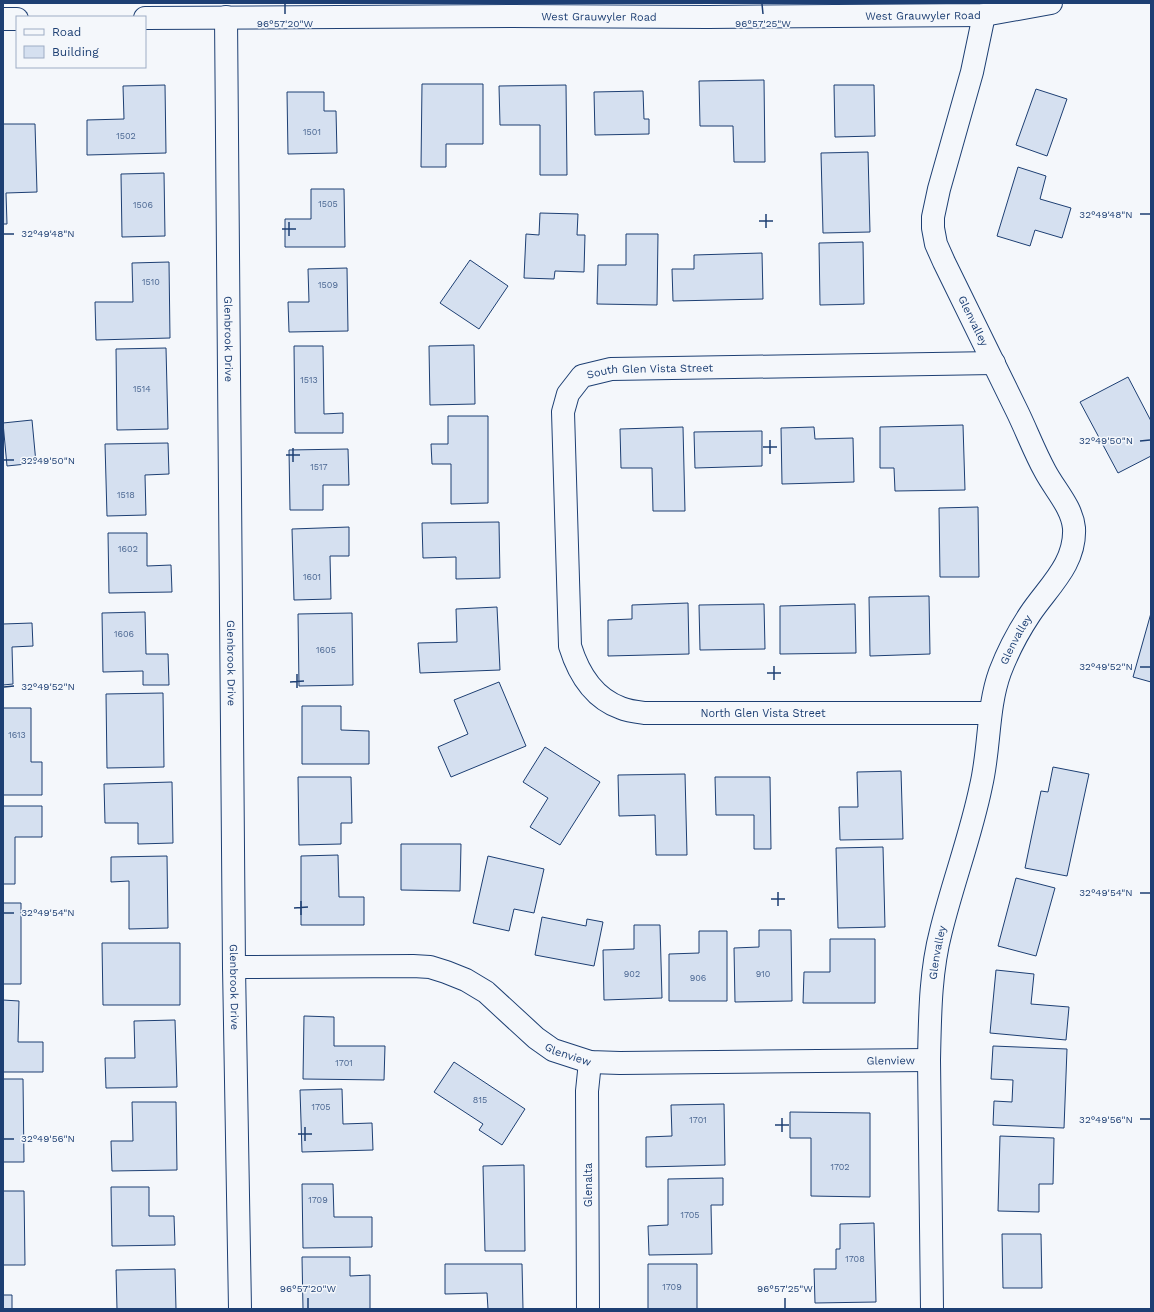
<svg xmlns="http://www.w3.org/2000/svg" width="1154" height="1312" font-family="'Work Sans',sans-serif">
	<rect width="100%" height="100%" fill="#f4f7fb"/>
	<path fill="#d5e0f0" stroke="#1d3f73" d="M764,80l1,82h-31l-1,-36h-33l-1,-45z
		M422,84h61v60h-37v23h-25z
		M165,85l1,68 -79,2v-35l37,-1 -1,-33z
		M566,85l1,90h-27v-50h-40l-1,-39z
		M834,85h40l1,51 -40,1z
		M1036,89l31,10 -20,57 -31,-11z
		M643,91l1,28h5v15l-54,1 -1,-43z
		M287,92h37v19h12l1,42 -49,1z
		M3,124h32l2,68 -31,1 1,31h-4z
		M868,152l2,80 -47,1 -2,-80z
		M1018,167l28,9 -6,23 31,9 -9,30 -27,-8 -5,16 -33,-10z
		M164,173l1,63 -43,1 -1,-63z
		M311,189h33l1,58h-60v-28h26z
		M540,213l38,1 -1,21h8l-1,37 -29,-1 -1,8 -30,-1 2,-44 13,1z
		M626,234h32l-1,71 -60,-1 1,-39h28z
		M863,242l1,62 -44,1 -1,-62z
		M762,253l1,46 -90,2 -1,-32h22v-14z
		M470,260l38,26 -29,43 -39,-26z
		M169,262l1,76 -74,2 -1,-38h38l-1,-39z
		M347,268l1,63 -59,1 -1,-30h21l-1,-33z
		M474,345l1,59 -45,1 -1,-59z
		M294,346h29l1,68 19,-1v20h-48z
		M166,348l2,81 -51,1 -1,-81z
		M1128,377l23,44v35l-33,17 -38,-71z
		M448,416h40v87l-37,1v-40h-19l-1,-20h17z
		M32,420l4,43 -29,3 -4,-43z
		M963,425l2,65 -70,1 -1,-23h-14v-41z
		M683,427l2,84h-32l-1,-43h-31l-1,-39z
		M814,427l1,12 38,-1 1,44 -72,2 -1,-56z
		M762,431v35l-67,2 -1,-36z
		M168,443l1,31 -24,1 1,40 -39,1 -2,-72z
		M348,449l1,36h-26v25h-33l-1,-60z
		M978,507l1,70h-39l-1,-69z
		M499,522l1,56 -44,1v-22l-33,1 -1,-35z
		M349,527v29h-19l1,43 -37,1 -2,-71z
		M108,533h39v33l24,-1 1,27 -63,1z
		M929,596l1,58 -60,2 -1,-59z
		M688,603l1,51 -81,2v-36l24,-1v-14z
		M764,604l1,45 -65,1 -1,-45z
		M855,604l1,49 -76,1v-48z
		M497,607l3,63 -80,3 -2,-30 39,-1 -1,-33z
		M145,612l1,42h22l1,31h-26v-14l-40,1 -1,-59z
		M352,613l1,72 -54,1 -1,-72z
		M1151,613v69l-18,-5z
		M32,623l1,23 -21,1 1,37 -10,1v-61z
		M499,682l27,64 -75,31 -13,-30 30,-13 -14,-34z
		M163,693l1,74 -57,1 -1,-74z
		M302,706h39v24l28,1v33h-67z
		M3,708h28v54h11v33h-39z
		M545,747l55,35 -40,63 -30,-18 18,-29 -25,-16z
		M1053,767l36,7 -22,102 -42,-8 16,-77 7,1z
		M901,771l2,68 -63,1 -1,-33h19l-1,-35z
		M685,774l2,81h-31l-1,-40 -36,1 -1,-41z
		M298,777h53l1,46h-11v21l-42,1z
		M715,777h55l1,72h-17v-34h-38z
		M172,782l1,61 -35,1v-21h-33l-1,-39z
		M3,806h39v31h-27v47h-12z
		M401,844h60l-1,47 -59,-1z
		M883,847l2,80 -47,1 -2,-80z
		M338,855l1,42h25v28h-63v-69z
		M167,856l1,72 -39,1v-48l-18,1v-25z
		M488,856l56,13 -10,44 -20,-4 -5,22 -36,-8z
		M1016,878l39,10 -19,68 -38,-10z
		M3,903h18v81h-18z
		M542,917l44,9 1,-7 16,3 -9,44 -59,-11z
		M634,925h26l2,73 -58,2 -1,-50 31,-1z
		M759,930h32l1,71 -57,1 -1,-54 25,-1z
		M699,931h28v70h-58v-47l30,-1z
		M830,939h45v64h-72l1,-31h26z
		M102,943h78v62h-77z
		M996,970l38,4 -3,30 38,3 -3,33 -76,-7z
		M3,1000l16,1 -1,41h25v30h-40z
		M304,1016l30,1v29h51l-1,34 -81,-1z
		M175,1020l2,67 -71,1 -1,-30h30l-1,-37z
		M993,1046l74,3 -3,79 -71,-3 1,-24 18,1 1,-22 -22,-1z
		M454,1062l71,47 -23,36 -23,-15 4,-6 -49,-32z
		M3,1079h20l1,83h-21z
		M342,1089l1,35 29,-1 1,27 -71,2 -2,-62z
		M132,1102h44l1,68 -65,1 -1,-30h22z
		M724,1104l1,61 -79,2v-30l26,-1 -1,-31z
		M790,1112l80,1v84l-59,-1v-58h-21z
		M1000,1136l54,2 -1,46h-14v28l-41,-1z
		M524,1165l1,86h-40l-2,-85z
		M723,1178v27h-12l1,49 -63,1 -1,-29 20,-1v-46z
		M302,1184h31l1,33h38v30l-69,1z
		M111,1187h38v29h25l1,29 -63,1z
		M3,1191h21l1,74h-22z
		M874,1223l2,79 -61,1 -1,-34h22v-20h4v-25z
		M1002,1234h39l1,54h-39z
		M302,1257h48v19l20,-1v34h-67z
		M445,1264h77l1,45h-35l-1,-16 -42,1z
		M648,1264h49v45h-49z
		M175,1269l1,40h-59l-1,-39z
		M3,1295h9v14h-9z"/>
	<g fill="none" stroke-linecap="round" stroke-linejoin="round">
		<defs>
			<g id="minor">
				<path id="s1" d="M226,17l8,950 6,342"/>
				<path id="s2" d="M990,713h-345c-8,-1 -17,-2 -24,-5 -28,-10 -43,-36 -51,-62l-7,-234 5,-18 14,-18 29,-7 383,-6"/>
				<path id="s3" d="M234,967l179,-1 17,1 16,5 20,8 20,12 50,46 17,12 37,12 30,1 309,-3"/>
				<path d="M588,1309l-1,-218 3,-29"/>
				<path id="s4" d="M932,1309l-3,-249c1,-43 1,-87 12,-129 12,-49 30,-96 40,-145 9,-38 6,-78 19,-114 8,-21 18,-40 30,-58 18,-27 46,-50 44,-86 -2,-21 -19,-38 -29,-57 -11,-20 -19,-42 -29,-62 -24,-49 -48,-98 -72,-147l-8,-18 -3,-16v-11l6,-28 33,-117 12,-57"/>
			</g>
			<g id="major">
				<path id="s5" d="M145,18l366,-2 197,1 276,-2 67,-12"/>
				<path d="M3,19h14"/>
			</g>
		</defs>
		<use href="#minor" stroke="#1d3f73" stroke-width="24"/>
		<use href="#major" stroke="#1d3f73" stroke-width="24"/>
		<use href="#minor" stroke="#f4f7fb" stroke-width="22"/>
		<use href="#major" stroke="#f4f7fb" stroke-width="22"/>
	</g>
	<path fill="none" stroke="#1d3f73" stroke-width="1.5" d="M285,4v10M762,4l1,10M766,214v14M1140,214h10M759,221h14M289,222v14M282,229h14M4,234h10M770,440v14M1140,441l10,-1M763,447h14M293,448v14M286,455h14M4,460h10M774,666v14M1140,667h10M767,673h14M297,674v14M290,682l14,-1M4,687l10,-1M778,892v14M1140,893h10M771,899h14M301,901v14M294,908l14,-1M4,913h10M782,1118v14M1140,1119h10M775,1125h14M305,1127v14M298,1134h14M4,1139h10M308,1298v10M785,1298v10"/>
	<g text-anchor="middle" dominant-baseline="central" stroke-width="3" stroke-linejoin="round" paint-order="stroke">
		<g font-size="9" fill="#4b6792">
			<text x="312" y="132">1501</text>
			<text x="126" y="136">1502</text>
			<text x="328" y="204">1505</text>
			<text x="143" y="205">1506</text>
			<text x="151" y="282">1510</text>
			<text x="328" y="285">1509</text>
			<text x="309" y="380">1513</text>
			<text x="142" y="389">1514</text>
			<text x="319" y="467">1517</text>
			<text x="126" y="495">1518</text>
			<text x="128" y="549">1602</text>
			<text x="312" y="577">1601</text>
			<text x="124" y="634">1606</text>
			<text x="326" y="650">1605</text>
			<text x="17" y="735">1613</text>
			<text x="632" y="974">902</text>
			<text x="763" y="974">910</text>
			<text x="698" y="978">906</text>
			<text x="344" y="1063">1701</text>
			<text x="480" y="1100">815</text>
			<text x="321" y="1107">1705</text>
			<text x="698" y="1120">1701</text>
			<text x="840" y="1167">1702</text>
			<text x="318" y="1200">1709</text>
			<text x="690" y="1215">1705</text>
			<text x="855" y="1259">1708</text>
			<text x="672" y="1287">1709</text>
		</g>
		<g font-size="11" fill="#1d3f73" stroke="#f4f7fb">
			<text stroke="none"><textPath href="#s5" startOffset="778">West Grauwyler Road</textPath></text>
			<text stroke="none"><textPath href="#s5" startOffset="454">West Grauwyler Road</textPath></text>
			<text transform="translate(973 321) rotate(64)">Glenvalley</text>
			<text stroke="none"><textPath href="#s1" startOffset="322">Glenbrook Drive</textPath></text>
			<text stroke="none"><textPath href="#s2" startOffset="797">South Glen Vista Street</textPath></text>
			<text stroke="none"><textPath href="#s4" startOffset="681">Glenvalley</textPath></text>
			<text stroke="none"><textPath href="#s1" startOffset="646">Glenbrook Drive</textPath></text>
			<text x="763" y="713">North Glen Vista Street</text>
			<text stroke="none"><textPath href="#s4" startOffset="357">Glenvalley</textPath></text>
			<text stroke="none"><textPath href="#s1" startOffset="970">Glenbrook Drive</textPath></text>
			<text stroke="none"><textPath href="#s3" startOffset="362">Glenview</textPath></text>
			<text stroke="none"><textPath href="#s3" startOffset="686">Glenview</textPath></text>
			<text transform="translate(588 1185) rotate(-90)">Glenalta</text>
		</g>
	</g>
	<g font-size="10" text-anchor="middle" fill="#1d3f73" stroke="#f4f7fb" stroke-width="3" stroke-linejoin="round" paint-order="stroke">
		<text x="285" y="27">96°57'20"W</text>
		<text x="763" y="27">96°57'25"W</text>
		<text x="1106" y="218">32°49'48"N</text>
		<text x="48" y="237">32°49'48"N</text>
		<text x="1106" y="444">32°49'50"N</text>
		<text x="48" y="464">32°49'50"N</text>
		<text x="1106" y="670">32°49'52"N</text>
		<text x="48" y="690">32°49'52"N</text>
		<text x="1106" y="896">32°49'54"N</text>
		<text x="48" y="916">32°49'54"N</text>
		<text x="1106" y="1123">32°49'56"N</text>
		<text x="48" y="1142">32°49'56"N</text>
		<text x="308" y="1292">96°57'20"W</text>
		<text x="785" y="1292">96°57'25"W</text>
	</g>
	<rect width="1154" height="1312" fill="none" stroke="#1d3f73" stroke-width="8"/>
	<rect x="16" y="16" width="130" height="52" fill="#f4f7fb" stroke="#9eadc5"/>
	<rect x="24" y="29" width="20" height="6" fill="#f4f7fb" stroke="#9eadc5"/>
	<text x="52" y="36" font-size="12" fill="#1d3f73">Road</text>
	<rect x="24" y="46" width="20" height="12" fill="#d5e0f0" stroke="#9eadc5"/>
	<text x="52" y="56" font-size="12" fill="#1d3f73">Building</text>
</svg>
